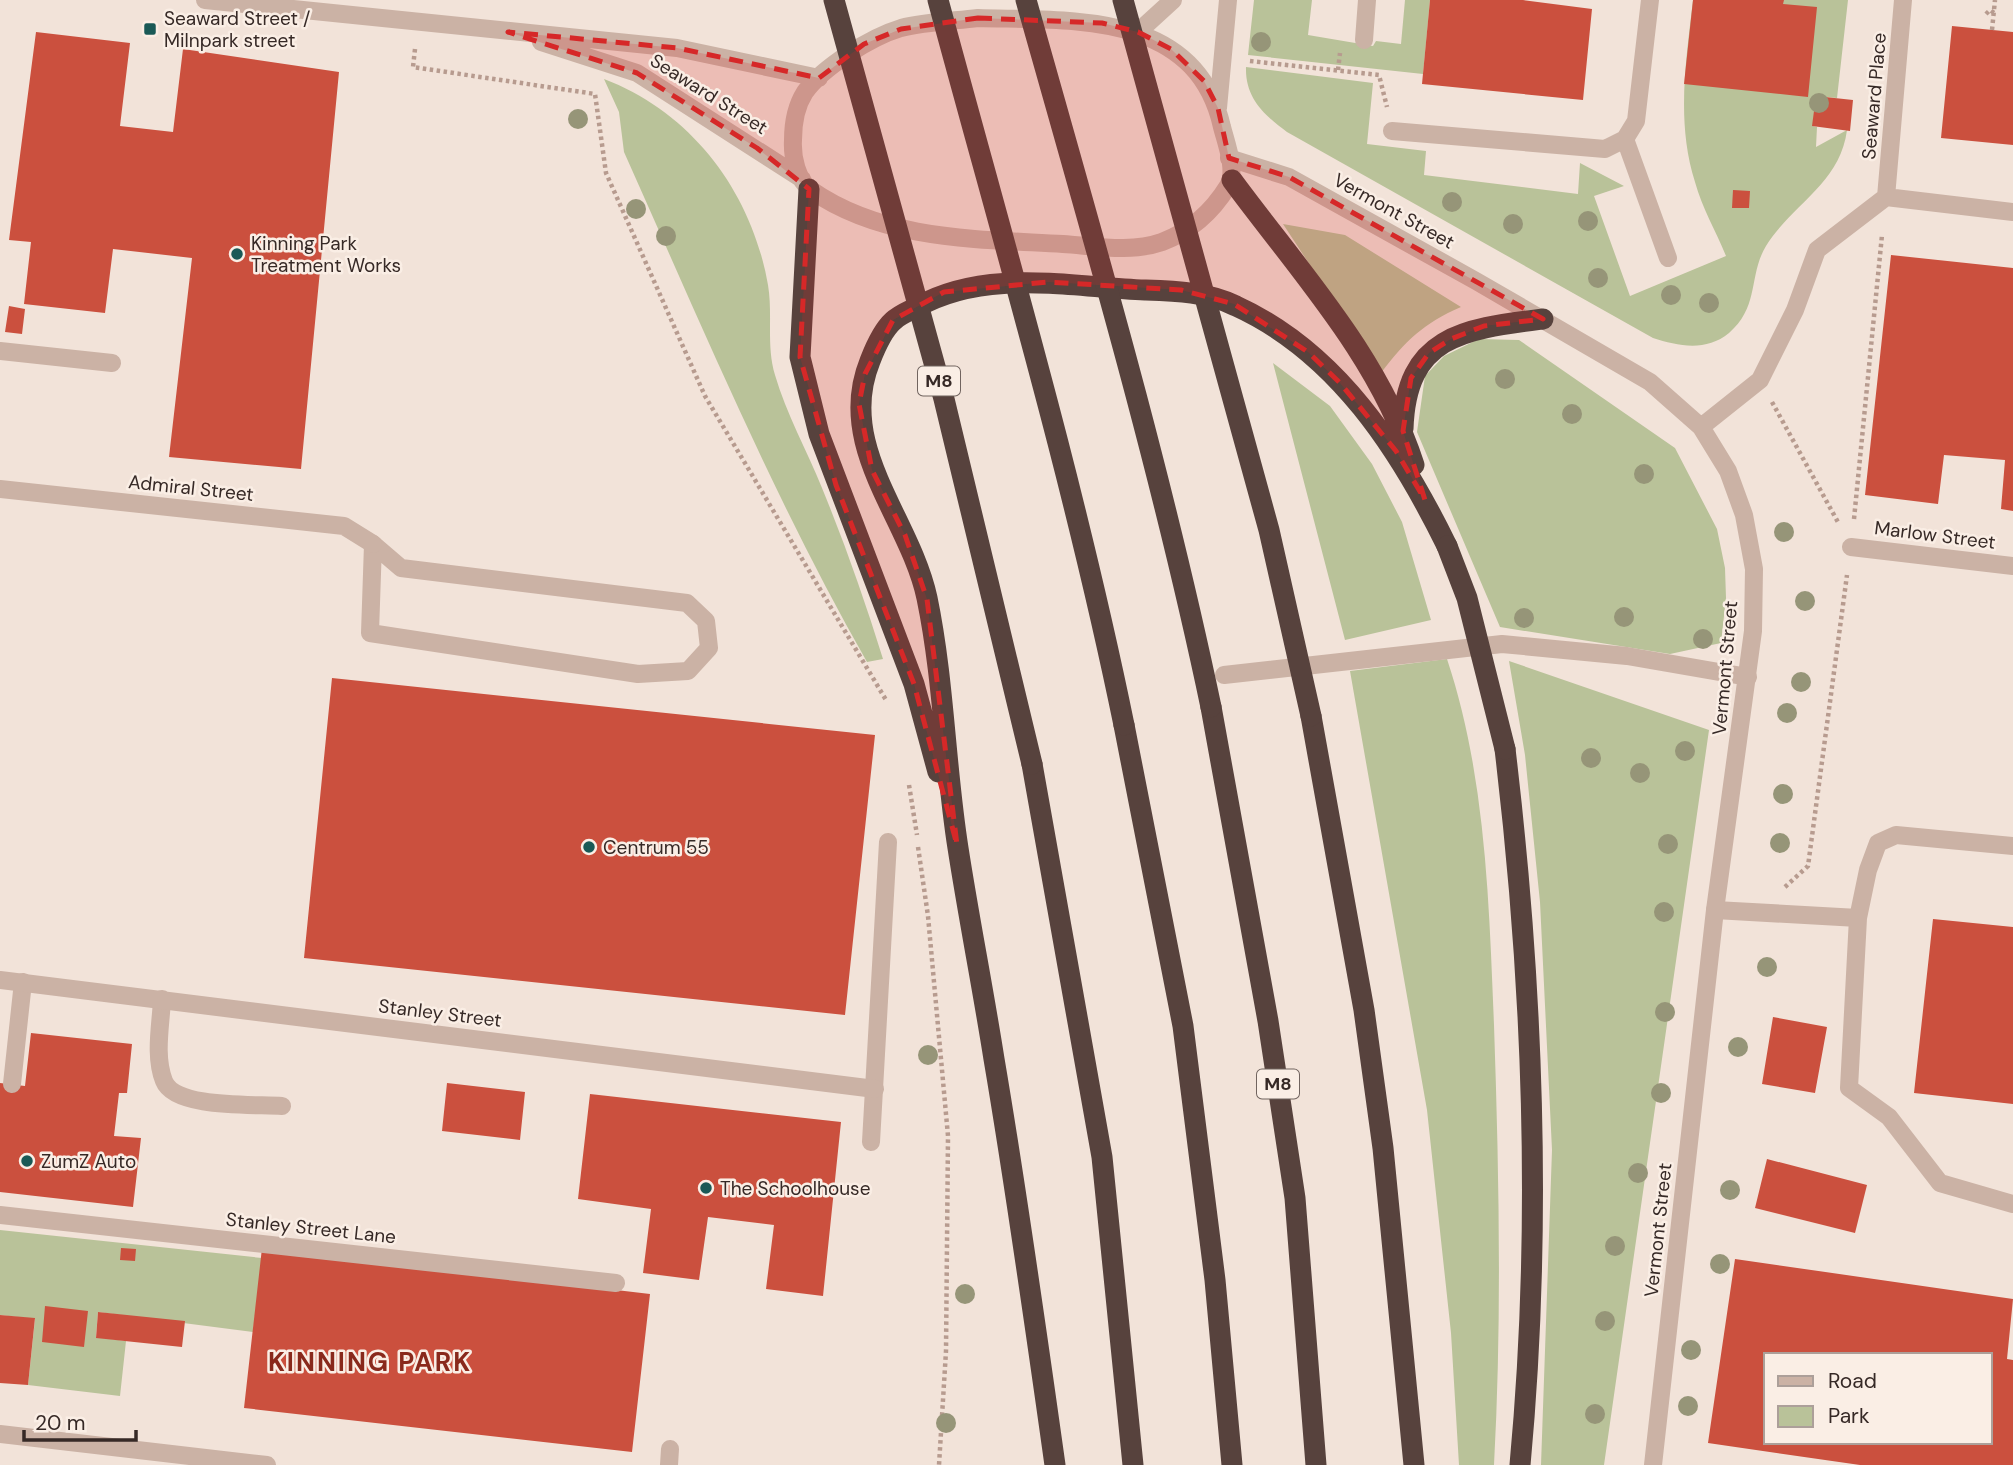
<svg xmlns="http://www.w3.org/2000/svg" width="2013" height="1465" font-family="'DM Sans',sans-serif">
	<rect width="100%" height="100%" fill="#f2e3d9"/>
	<path fill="#b9c299" d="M1254,0h58l-4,35 65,11 3,-5 25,3 4,-44h25l-7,74 -175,-19z
		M1693,0h155l-11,98 -21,-2 -3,30 4,1 -1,20 31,-17c-7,54 -55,74 -81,116 -18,30 -6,60 -37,87 -23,19 -51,13 -76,5l-366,-206c-23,-17 -42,-34 -41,-65l127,16 -6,61 59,7 -2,24 154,19 2,-31 44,23 -30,10 36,100 96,-40c-10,-25 -24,-48 -31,-74 -19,-60 -9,-121 -2,-182z
		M604,79c89,34 148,114 164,206 5,30 -2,60 7,90 11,38 32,76 47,113 23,56 43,113 61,171l-16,3c-93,-163 -166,-338 -243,-510l-5,-40z
		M1283,224l62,11 116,72c-37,16 -56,34 -80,66z
		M1479,339l40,1 156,108 42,81 8,39 1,30 -5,45 -51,11 -170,-27 -83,-195 8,-56 19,-20z
		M1273,363l57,43 42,58 30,58 29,98 -86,20z
		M1447,659c39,117 42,244 47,366 5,147 8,293 0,440h-35l-8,-132 -24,-223 -77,-439z
		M1509,661l200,69 -105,735h-63l11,-315 -12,-248 -15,-147z
		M0,1230l262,28 -9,74 -155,-20 -2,25 30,4 -6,55 -92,-11 7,-66 -35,-4z"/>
	<path fill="#cb503e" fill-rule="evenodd" d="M1430,0h93l69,9 -9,91 -161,-16z
		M1693,0h91l-1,4 34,3 -9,90 -124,-13z
		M1952,26l61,6v113l-72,-7z
		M36,32l94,11 -10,83 53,6 10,-83 156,23 -38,397 -132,-12 23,-199 -79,-9 -8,64 -81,-9 7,-62 -22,-2z
		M1816,96l37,4 -3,31 -38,-5z
		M1733,190l17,1 -1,17h-17z
		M1891,255l122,13v243l-12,-2 4,-49 -61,-5 -6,49 -73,-9z
		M9,306l16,3 -3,25 -17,-2z
		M332,678l543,57 -30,280 -541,-57z
		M1933,919l80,8v177l-99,-11z
		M1773,1017l54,10 -12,66 -53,-9z
		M31,1033l101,11 -5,49h-8l-5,43 27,2 -8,69 -133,-15v-109l25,3z
		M447,1083l78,9 -5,48 -78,-9z
		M590,1094l251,28 -18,174 -57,-7 8,-64 -66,-8 -9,63 -56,-7 8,-64 -73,-10z
		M1767,1159l100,26 -12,48 -100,-25z
		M121,1248l15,1 -1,12 -15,-1z
		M262,1248l388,46 -18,158 -388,-44z
		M1735,1259l278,40 -6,60 6,1v105h-153l-152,-22zM1766,1355h224v87h-224z
		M45,1306l43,5 -4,36 -42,-5z
		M98,1312l87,9 -3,26 -86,-9z
		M0,1315l35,3 -7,67 -28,-2z"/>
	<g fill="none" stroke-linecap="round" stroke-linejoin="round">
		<path stroke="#b79b8f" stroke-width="4.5" stroke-dasharray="3.5 3.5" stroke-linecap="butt" d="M1986,14l4,-4 4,3
			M1992,30l3,-30
			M415,49l-2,18 182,27 11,79 99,223 181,304
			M1250,61l129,14 8,32
			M1338,70l2,-17
			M1772,402l67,122
			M1854,519l28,-284
			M909,785l8,50
			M918,847l10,69 20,220 -2,215 -7,114
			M1785,887l23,-21 39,-291"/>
		<path stroke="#cbb2a5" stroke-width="18" d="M1364,40l3,-40
			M1392,131l213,18 20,-10 11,-18 14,-121
			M1625,139l43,119
			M0,351l112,12
			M373,544l28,24 286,35 19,18 3,27 -21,23 -50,3 -268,-41z
			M1224,675l278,-31 125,12 121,21
			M1715,910l143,8 -9,170 40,29 51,66 73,21
			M1858,918l10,-48 10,-27 18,-8 117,11
			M162,999c-1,25 -8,57 2,82 11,28 91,23 118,25
			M12,1084l11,-102
			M871,1142l17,-300
			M0,1215l616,68
			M669,1465l1,-16"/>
		<path stroke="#cbb2a5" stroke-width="18" d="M1229,158l60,19 187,104 174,101 51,45 27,44 16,44 10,54 -1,62 -38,279 -62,555
			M1886,197l17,-197
			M1701,427l59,-47 35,-70 22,-60 69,-53 127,15
			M0,489l344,37 29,18
			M1851,547l162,19
			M0,980l875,109
			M0,1434l267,31"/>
		<path stroke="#cbb2a5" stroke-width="18" d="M205,0l472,48 142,30
			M978,18c93,3 218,-8 244,109 4,16 15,44 6,59 -16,26 -37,45 -66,56 -31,11 -67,4 -99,2 -84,-5 -179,-3 -252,-54 -14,-10 -19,-33 -18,-50 0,-16 3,-34 12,-48 18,-25 66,-55 96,-64 24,-6 52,-7 77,-10z
			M1138,32l35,-32
			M541,42l96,31 165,106
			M1218,108l10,-108"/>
		<path stroke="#57423d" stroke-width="21" d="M1232,180c67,91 147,176 182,285
			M809,189l-9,168 19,77 95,250 24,88
			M1403,429c3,-94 61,-100 140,-110
			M1211,707l57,314 27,177 21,267
			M1311,716l53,294 19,138 31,317
			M1124,725l59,301 32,254 17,185
			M1505,749c28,234 37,481 15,716
			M1032,764l70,393 31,308
			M1055,1465c-19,-135 -38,-271 -61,-406 -11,-70 -25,-140 -36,-211 -13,-82 -14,-168 -31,-250 -17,-80 -92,-151 -57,-237 5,-13 12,-30 23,-40 6,-6 16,-10 24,-14 69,-39 152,-20 228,-17 30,1 63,2 91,16 101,46 164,144 211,240"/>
		<path stroke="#57423d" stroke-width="21" d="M834,0l110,399 88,365
			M938,0c65,241 136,481 186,725
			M1026,0c66,234 135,469 185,707
			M1123,0l146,530 42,186
			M1447,546l20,52 38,151"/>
	</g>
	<g fill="#969578">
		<circle cx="1261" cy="42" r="10"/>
		<circle cx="1819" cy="103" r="10"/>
		<circle cx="578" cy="119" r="10"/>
		<circle cx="1452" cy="202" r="10"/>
		<circle cx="636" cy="209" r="10"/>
		<circle cx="1588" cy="221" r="10"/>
		<circle cx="1513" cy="224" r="10"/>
		<circle cx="666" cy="236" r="10"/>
		<circle cx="1598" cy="278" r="10"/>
		<circle cx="1671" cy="295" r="10"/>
		<circle cx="1709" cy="303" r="10"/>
		<circle cx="1505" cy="379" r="10"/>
		<circle cx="1572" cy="414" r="10"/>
		<circle cx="1644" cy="474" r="10"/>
		<circle cx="1784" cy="532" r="10"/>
		<circle cx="1805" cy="601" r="10"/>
		<circle cx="1624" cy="617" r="10"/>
		<circle cx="1524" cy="618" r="10"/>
		<circle cx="1703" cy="639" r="10"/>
		<circle cx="1801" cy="682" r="10"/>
		<circle cx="1787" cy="713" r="10"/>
		<circle cx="1685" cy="751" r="10"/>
		<circle cx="1591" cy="758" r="10"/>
		<circle cx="1640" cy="773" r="10"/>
		<circle cx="1783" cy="794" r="10"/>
		<circle cx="1780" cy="843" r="10"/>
		<circle cx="1668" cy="844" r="10"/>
		<circle cx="1664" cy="912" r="10"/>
		<circle cx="1767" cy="967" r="10"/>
		<circle cx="1665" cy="1012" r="10"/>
		<circle cx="1738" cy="1047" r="10"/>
		<circle cx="928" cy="1055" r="10"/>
		<circle cx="1661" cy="1093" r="10"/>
		<circle cx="1638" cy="1173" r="10"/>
		<circle cx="1730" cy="1190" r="10"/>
		<circle cx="1615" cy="1246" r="10"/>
		<circle cx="1720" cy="1264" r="10"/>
		<circle cx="965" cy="1294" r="10"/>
		<circle cx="1605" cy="1321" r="10"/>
		<circle cx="1691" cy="1350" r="10"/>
		<circle cx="1688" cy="1406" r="10"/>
		<circle cx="1595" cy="1414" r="10"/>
		<circle cx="946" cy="1423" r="10"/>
	</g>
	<path fill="#d62828" fill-opacity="0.2" stroke="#d62828" stroke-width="5" stroke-dasharray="14 9" stroke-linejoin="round" d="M978,18l124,5 36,9 33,17 33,32 14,27 11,50 60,19 254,142 -59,7 -33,13 -22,14 -18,25 -8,53 22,69 -29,-49 -56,-68 -32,-31 -74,-48 -53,-14 -133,-8 -104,10 -51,28 -28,54 -6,30 13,66 33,65 22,64 30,246 -43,-161 -78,-199 -36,-128 9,-168 -52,-41 -120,-75 -129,-41 169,16 142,30 45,-34 37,-15z"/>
	<g fill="#1a5956" stroke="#faeee5" stroke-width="2.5">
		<rect x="143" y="22" width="14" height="14" rx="3.5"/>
		<circle cx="237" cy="254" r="7"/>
		<circle cx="589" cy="847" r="7"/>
		<circle cx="27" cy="1161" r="7"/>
		<circle cx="706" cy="1188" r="7"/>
	</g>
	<g text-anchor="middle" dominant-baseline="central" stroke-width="5" stroke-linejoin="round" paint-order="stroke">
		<g fill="#faeee5" stroke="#71645f" stroke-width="2">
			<rect x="918" y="366.5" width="42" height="29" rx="5"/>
			<rect x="1257" y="1069.5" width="42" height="29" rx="5"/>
		</g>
		<g font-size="18" font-weight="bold" fill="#362926">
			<text x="939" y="381">M8</text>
			<text x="1278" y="1084">M8</text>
		</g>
		<g font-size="19" fill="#362926" stroke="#faeee5" text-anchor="start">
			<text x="164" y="18">Seaward Street /<tspan x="164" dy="22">Milnpark street</tspan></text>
			<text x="251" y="243">Kinning Park<tspan x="251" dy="22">Treatment Works</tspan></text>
			<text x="603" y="847">Centrum 55</text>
			<text x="41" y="1161">ZumZ Auto</text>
			<text x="720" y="1188">The Schoolhouse</text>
		</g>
		<g font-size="19" fill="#362926" stroke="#faeee5">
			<text transform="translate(709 94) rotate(32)">Seaward Street</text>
			<text transform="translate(1874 96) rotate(-85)">Seaward Place</text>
			<text transform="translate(1394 211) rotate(29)">Vermont Street</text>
			<text transform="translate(191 488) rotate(6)">Admiral Street</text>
			<text transform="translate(1935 535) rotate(7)">Marlow Street</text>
			<text transform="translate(1725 668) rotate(-85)">Vermont Street</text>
			<text transform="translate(440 1013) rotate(7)">Stanley Street</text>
			<text transform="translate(311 1228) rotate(6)">Stanley Street Lane</text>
			<text transform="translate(1658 1230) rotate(-84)">Vermont Street</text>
		</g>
		<g font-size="26" font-weight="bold" letter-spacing="2" fill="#89291c" stroke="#faeee5">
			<text x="370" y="1362">KINNING PARK</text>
		</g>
	</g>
	<rect x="1764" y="1353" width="228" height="91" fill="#faeee5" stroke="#ac9f99" stroke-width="2"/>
	<rect x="1778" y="1376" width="35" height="10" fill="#cbb2a5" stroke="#ac9f99" stroke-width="2"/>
	<text x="1828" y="1388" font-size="21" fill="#362926">Road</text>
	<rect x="1778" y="1406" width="35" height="21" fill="#b9c299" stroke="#ac9f99" stroke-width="2"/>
	<text x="1828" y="1423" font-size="21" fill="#362926">Park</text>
	<path d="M24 1430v10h112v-10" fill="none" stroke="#362926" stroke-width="3.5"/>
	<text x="35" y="1430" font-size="21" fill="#362926" stroke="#faeee5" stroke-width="5" paint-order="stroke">20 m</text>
</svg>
